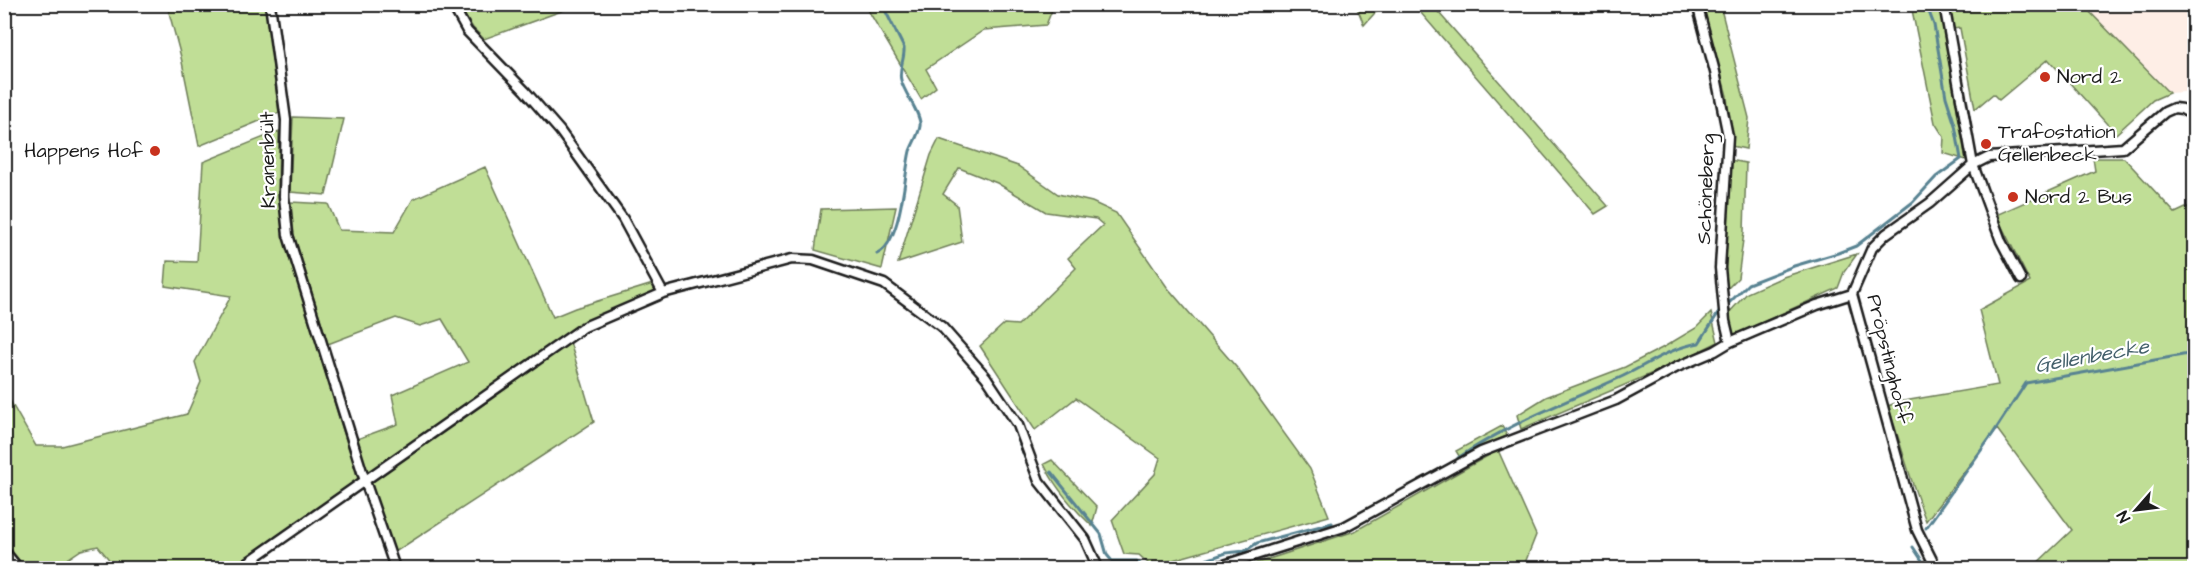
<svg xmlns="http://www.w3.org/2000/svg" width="2199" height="573" font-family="'Architects Daughter',sans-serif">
	<rect width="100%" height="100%" fill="#fff"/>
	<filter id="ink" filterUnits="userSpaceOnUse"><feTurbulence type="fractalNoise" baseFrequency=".0167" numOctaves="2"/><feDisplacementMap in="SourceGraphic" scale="12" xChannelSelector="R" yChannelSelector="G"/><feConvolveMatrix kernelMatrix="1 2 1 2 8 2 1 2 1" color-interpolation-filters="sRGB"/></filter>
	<g filter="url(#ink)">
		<path fill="#feeee6" d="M2083,5h111v90l-10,-3 -15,1z"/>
		<path fill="#c0de96" stroke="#6e7d59" stroke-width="1.5" d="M167,5h98l14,108 -80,33 -18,-89z
			M458,5h120l-94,34 -11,-11z
			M865,5v-1l189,1 -8,20 -62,5 -58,39 10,18 -15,12z
			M1356,5v-1l26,1 -18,20z
			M1414,5h18l176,201 -13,8z
			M1702,5h18l29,113 -3,31 -15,-3 -4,-50z
			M1911,5h28l27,155 -23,-7 1,-16 -9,-14z
			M1949,5h134l86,88 -16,7 -37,34 -68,-75 -49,41 -6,-6 -18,15 -15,-81 -7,1z
			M293,117l51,2 -18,76 -36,-3z
			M279,131l-1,62 5,42 75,244 -127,89h-115l-18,-22 -17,4 -27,18h-29l-20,-26v-150l31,54h26l125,-32 14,-32 -6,-20 36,-66 -66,-10 2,-25 30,1 6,-100z
			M939,139l79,27 40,28 34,8 24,11 51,74 70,81 73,101 19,47 -167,47 -13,1 -10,-9 -15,-1 -12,-34 43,-46 5,-16 -84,-60 -41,32 -55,-84 24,-22 14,1 58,-57 -8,-10 35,-33 -7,-6 -50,-7 -49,-29 -38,-15 -16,26 14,11 5,37 -64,21 33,-108z
			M2093,158h31l51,55 17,-8 2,5v358h-162l40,-38 -75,-101 -71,92c-15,-38 -25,-77 -38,-115l10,-4 100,-17 -19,-75 51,-28 -34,-67 99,-44z
			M1730,160l16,3 -2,69 -6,46 -14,14 -1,-20z
			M485,167l68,150 22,-9 78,-24 4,7 -72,31 -16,10 -202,142 -10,-35 41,-15 -6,-29 76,-33 -26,-43 -22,7 -24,-8 -68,26 -34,-109 -3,-33 37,2 11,26 55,2 19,-33z
			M896,207l-14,62 -67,-19 6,-41z
			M1857,254l-13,18 -6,16 -106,48 -5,-21 20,-22 36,-16z
			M1711,313l7,29 -44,22 -153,65 -4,-14 29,-18 79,-30 39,-20 32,-19z
			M570,342l24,80 -199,130 -24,-69z
			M1502,426l5,10 -29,12 -17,11 -5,-8z
			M1498,450l38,85 -13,33h-282l114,-37z
			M1052,460l45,47 -5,19c-19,-18 -37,-38 -48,-62z"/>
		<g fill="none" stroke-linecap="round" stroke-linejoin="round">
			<path stroke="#588392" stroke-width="3" d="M877,254c25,-12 27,-78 33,-103 3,-8 9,-17 10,-25 2,-11 -16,-33 -19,-46 -3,-10 4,-21 3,-32l-22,-44
				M1728,304l20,-20 46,-18 44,-13 18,-7 57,-44 23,-25 25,-18 -6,-34 -9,-28 -12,-72 -8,-21
				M1017,436l8,22
				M1458,458c50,-34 106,-55 161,-80 26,-12 50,-30 80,-35l20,-31
				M1051,472l50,62 6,21 5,6h25l7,7
				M1926,528l66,-93 34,-52 168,-30
				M1913,547l14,21
				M1171,568l38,-9 17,-6 19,-2 12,-8 75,-20"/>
			<defs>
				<path id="minor" d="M270,4l16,116 -2,76 4,39 77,246 30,87
					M452,4l15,27 58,60 35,40 63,88 40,74
					M1697,4l18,68 13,64 -8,132 5,53 5,21
					M1944,4l29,161 28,76 20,38
					M4,551l14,17
					M240,568l344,-241 79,-34 129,-34 21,1 71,24 58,43 44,50 32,48 21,56 46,58 13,29
					M1207,568l17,-3 120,-38 137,-75 135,-52 61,-33 38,-16 15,-9 87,-37 35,-11
					M1936,568l-19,-38 -65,-236 20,-46 14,-14 44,-31 43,-38 16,-8 134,-9 42,-36 9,-4 8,1 12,7"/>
			</defs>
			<use href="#minor" stroke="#1c1c1c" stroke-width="13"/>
			<use href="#minor" stroke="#fff" stroke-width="8"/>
		</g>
	</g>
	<g fill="#c8321e" stroke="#fff" stroke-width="2">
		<circle cx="2045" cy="77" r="6"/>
		<circle cx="1986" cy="144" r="6"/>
		<circle cx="155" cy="151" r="6"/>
		<circle cx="2013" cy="197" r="6"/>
	</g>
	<g text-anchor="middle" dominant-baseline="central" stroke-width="4.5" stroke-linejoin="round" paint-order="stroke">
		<g font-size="20" fill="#1c1c1c" stroke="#fff" text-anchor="start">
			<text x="2057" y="77">Nord 2</text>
			<text x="1998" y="132">Trafostation<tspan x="1998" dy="23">Gellenbeck</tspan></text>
			<text x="143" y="151" text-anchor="end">Happens Hof</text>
			<text x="2025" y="197">Nord 2 Bus</text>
		</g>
		<g font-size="20" fill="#1c1c1c" stroke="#fff">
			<text transform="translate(268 160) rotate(-91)">Kranenbült</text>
			<text transform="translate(1706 189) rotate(-88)">Schöneberg</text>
			<text transform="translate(1889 359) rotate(76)">Pröpstinghoff</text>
		</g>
		<g font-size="21" font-style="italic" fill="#44606b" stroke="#fff">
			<text transform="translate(2092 356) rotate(-10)">Gellenbecke</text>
		</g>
	</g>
	<rect width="2199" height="573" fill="none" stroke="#fff" stroke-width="24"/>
	<rect x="12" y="12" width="2175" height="549" fill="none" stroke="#1c1c1c" stroke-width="2" filter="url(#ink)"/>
	<g transform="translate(2136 510) rotate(242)" stroke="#ffffff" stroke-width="4.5" paint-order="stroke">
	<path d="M0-4.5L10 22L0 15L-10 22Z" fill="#1c1c1c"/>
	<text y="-9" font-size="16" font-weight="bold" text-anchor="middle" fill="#1c1c1c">N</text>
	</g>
</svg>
